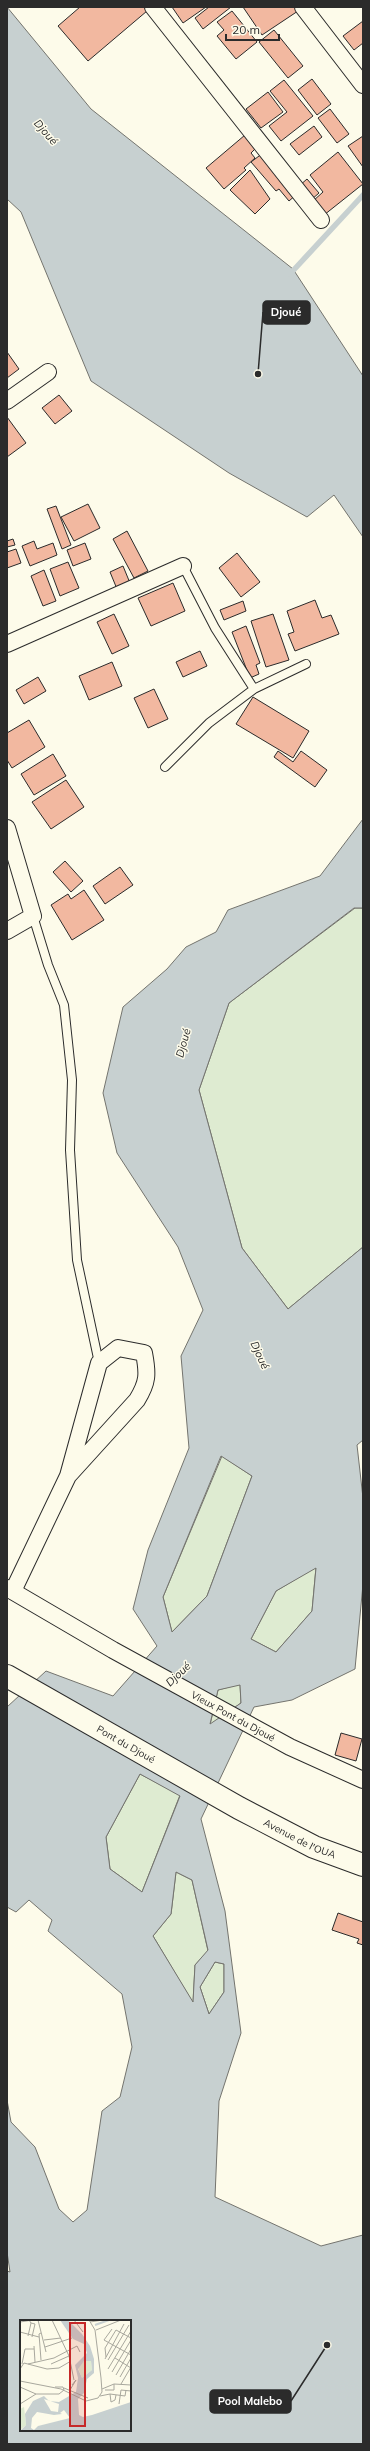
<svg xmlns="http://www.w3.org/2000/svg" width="370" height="2451" font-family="Mulish,sans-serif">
	<rect width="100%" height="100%" fill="#fdfbea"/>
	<path fill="#deebd1" stroke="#74746e" d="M355,908h8v339l-75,62 -46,-61 -43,-158 30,-87z
		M222,1456l30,20 -45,120 -35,36 -9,-35z
		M316,1567l-4,44 -36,41 -25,-13 25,-48z
		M240,1684l1,19 -31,22 8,-35z
		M140,1774l40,21 -38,97 -32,-23 -4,-32z
		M176,1872l16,8 16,71 -13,14 -2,38 -40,-67 18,-22z
		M215,1962l9,2v28l-15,22 -9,-27z"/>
	<path fill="#c7d0d0" stroke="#74746e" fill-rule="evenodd" d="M7,7l84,102 202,160 70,107v161l-29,-42 -27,22 -78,-44 -138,-92 -70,-169 -14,-13z
		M363,819v89h-9l-125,95 -30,87 43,158 46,61 75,-62v193l-6,5 6,53v86l-8,85 -63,31 -38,7 -53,112 24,92 16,122 -22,68 -4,96 106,49 42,-11v209h-356v-173l3,1 -3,-20v-152l4,22 24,25 24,62 14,13 14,-12 15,-99 18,-14 12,-50 -10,-53 -74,-63 4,-11 -23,-20 -13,12 -9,-5v-200l39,-36 67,25 44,-50 -24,-37 15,-59 41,-102 -8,-92 22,-46 -25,-63 -61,-94 -14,-60 20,-86 44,-38 19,-22 30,-15 12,-22 92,-34zM221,1456l31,20 -45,120 -35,36 -9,-35zM316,1568l-4,43 -36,41 -25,-13 25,-48zM240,1685l1,18 -31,21 8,-34zM140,1774l40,22 -38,96 -32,-23 -4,-32zM176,1872l16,8 16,70 -13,15 -2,37 -40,-66 18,-22zM215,1962l9,2v28l-15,22 -9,-27zM21,2321h109v109h-109z"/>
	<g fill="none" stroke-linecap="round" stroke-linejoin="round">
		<path stroke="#c7d0d0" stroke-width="5.5" d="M290,274l73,-79"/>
	</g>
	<path fill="#f2b8a0" stroke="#2b2b2b" d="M80,7h64l3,4 -59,50 -30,-35z
		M172,7h34l-23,16z
		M209,7h22l-28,22 -8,-11z
		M243,7h57l1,2 -39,26z
		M232,11l25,31 -21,17 -19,-23 7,-6 -7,-8z
		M363,21v22l-9,7 -11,-14z
		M274,30l29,36 -15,12 -29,-36z
		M312,79l19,25 -14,11 -19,-25z
		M284,80l29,36 -32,25 -12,-15 18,-14 -17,-21z
		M268,92l15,20 -22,16 -15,-19z
		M330,109l19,25 -12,9 -19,-25z
		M314,126l8,11 -23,18 -9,-11z
		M245,135l11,13 -5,5 4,5 -11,10 2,2 -22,19 -18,-21z
		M363,136v31l-15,-21z
		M338,152l25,32 -39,31 -11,-14 10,-9 -13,-17z
		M263,153l34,41 -8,7 -10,-12 -3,2 -25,-29z
		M250,170l20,29 -15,15 -25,-24z
		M307,179l12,14 -8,7 -12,-14z
		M7,352l12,17 -12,9z
		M59,395l13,16 -17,13 -13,-16z
		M7,417l19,26 -19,14z
		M88,504l12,24 -26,13 -13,-24z
		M56,506l15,39 -9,4 -15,-40z
		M127,531l21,40 -14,7 -21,-39z
		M13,539l2,6 -8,2v-6z
		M34,541l3,8 16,-6 4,12 -27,11 -8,-20z
		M85,543l6,16 -18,7 -6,-16z
		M16,549l5,14 -14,5v-16z
		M237,553l23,29 -19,15 -22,-29z
		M68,562l11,26 -19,8 -10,-27z
		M123,566l7,17 -13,6 -7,-17z
		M44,570l12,31 -13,5 -12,-30z
		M173,583l12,28 -34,15 -13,-28z
		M315,600l7,18 9,-3 8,19 -44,17 -7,-17 6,-2 -7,-21z
		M243,601l3,10 -22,9 -4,-10z
		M114,614l15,32 -17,8 -15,-32z
		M273,614l16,46 -23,7 -15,-46z
		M246,626l14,37 -4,2 3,9 -9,4 -18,-46z
		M200,651l7,15 -24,11 -7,-15z
		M112,662l10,24 -33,14 -10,-24z
		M38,677l8,14 -22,13 -8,-14z
		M154,689l14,30 -20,9 -14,-30z
		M253,697l56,34 -16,27 -57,-34z
		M29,720l16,27 -33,21 -5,-8v-27z
		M278,751l15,11 8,-11 26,19 -12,17 -41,-30z
		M53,754l13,22 -32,19 -13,-21z
		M66,780l18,27 -33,22 -19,-27z
		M65,861l18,20 -12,11 -18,-20z
		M120,867l13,18 -28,19 -12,-18z
		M84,890l20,30 -32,20 -21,-35 17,-11 3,5z
		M341,1733l21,6 -6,22 -21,-6z
		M338,1913l25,9v23l-6,-2 2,-4 -27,-9z"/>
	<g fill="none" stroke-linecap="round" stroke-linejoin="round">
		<defs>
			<path id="lane" d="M183,566l32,62 39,61
				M165,767l44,-44 45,-34 52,-25
				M33,916l15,49 16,40 8,75 -2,70 7,110 22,103"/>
			<g id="street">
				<path d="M153,7l168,213"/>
				<path d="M303,7l60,78"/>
				<path d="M7,401l41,-29"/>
				<path d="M7,644l176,-78"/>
				<path d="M7,828l26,88 -26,15"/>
				<path id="s1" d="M7,1588l106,62 177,97 73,33"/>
				<path d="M13,1591l55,-115 69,-76c11,-18 11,-26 7,-47l-26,-5 -19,15 -31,113"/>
			</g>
			<g id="primary">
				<path id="s2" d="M7,1676l232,132 75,39 49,18"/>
			</g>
		</defs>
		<use href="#lane" stroke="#2b2b2b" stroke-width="10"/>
		<use href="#street" stroke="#2b2b2b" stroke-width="18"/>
		<use href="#primary" stroke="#2b2b2b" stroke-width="24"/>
		<use href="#lane" stroke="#fdfbea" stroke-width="8"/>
		<use href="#street" stroke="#fdfbea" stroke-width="16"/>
		<use href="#primary" stroke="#fdfbea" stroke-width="22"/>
	</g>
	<g text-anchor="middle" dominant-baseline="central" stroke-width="3" stroke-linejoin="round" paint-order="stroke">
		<g font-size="10" fill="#2b2b2b" stroke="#fdfbea">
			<text stroke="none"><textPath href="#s1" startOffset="260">Vieux Pont du Djoué</textPath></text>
			<text stroke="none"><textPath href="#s2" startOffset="137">Pont du Djoué</textPath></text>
			<text stroke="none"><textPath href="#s2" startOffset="335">Avenue de l'OUA</textPath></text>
		</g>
		<g font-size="11" font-style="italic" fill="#2b2b2b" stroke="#fdfbea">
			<text transform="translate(46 132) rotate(49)">Djoué</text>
			<text transform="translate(183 1043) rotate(-75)">Djoué</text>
			<text transform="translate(260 1355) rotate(66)">Djoué</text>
			<text transform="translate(178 1674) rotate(-43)">Djoué</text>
		</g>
	</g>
	<g transform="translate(20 2320)">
		<rect width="111" height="111" fill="#fdfbea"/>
		<path d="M64,41h7l1,9 -10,8 -4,-10zM4,87l2,18 -6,5v-21z" fill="#deebd1"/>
		<path d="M40,0h8l14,14 8,12 4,13v14l-7,6 -3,14 -6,6 1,16 4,2 9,-2 39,-13v29h-111l6,-6 -1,-11 8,-13 11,-5 5,5 10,1 17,-10 2,-14 -3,-13 12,-12 -3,-9 -11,-5zM64,41h7l1,9 -10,8 -4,-9zM24,79l15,5 -1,8 -7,-1zM44,90l6,8 -32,8 -4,4 -3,-2 1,-10 5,-6 17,3 8,-1 -2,-1z" fill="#c7d0d0" fill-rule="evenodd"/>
		<path fill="none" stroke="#c7d0d0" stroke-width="2" d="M75,5l14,-5"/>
		<path fill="none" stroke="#a9a89e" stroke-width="1" d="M18,0l8,32M32,0l17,36 5,24M54,0l9,12M0,2l13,-2M70,2l13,-2M11,3l4,1 -3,13M92,9l-8,11 27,15M76,10l25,-10M0,12l19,5M21,13l-2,1 2,26M8,16l3,-13 -2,-3M24,20l17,-2M14,26l1,16M25,27l27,-9M86,37l-1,-9 11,-18 15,8M95,38l16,10M85,39l19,-35M88,40l21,-35M2,44l3,-15h9M8,44l26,-6 23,-12 3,6M31,44l18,-8M0,49l4,-6 23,6 12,-1 12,-7M88,49l23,-38M92,52l19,-32M96,55l15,-26M100,57l11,-19M0,61l41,8 25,12 12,-3 4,-6 -1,-14 -6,-48 -6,-10M101,64l10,-17M0,67l16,7M44,68l24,10M82,69l12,-5 17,1M50,70l6,-10 -4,5M85,70h9v-6M90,74l1,8 4,-2 1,-5M80,76l10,-2 15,2 1,-6M0,84l16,-10h23l5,-4 -1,-3h-8M99,84l2,-14 10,1"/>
		<path fill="#c62828" fill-opacity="0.15" stroke="#c62828" stroke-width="2" d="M50,3h15v103h-15z"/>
		<rect width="111" height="111" fill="none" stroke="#2b2b2b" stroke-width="2"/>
	</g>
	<path fill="none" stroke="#2b2b2b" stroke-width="1.5" d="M258 374L263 312M327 2345L291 2401"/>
	<g fill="#2b2b2b" stroke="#fdfbea" stroke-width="1.5">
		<circle cx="258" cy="374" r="4"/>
		<circle cx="327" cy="2345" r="4"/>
	</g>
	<g fill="#2b2b2b" stroke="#2b2b2b" stroke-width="1.5">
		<rect x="263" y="301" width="47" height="23" rx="4"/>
		<rect x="210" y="2390" width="81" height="23" rx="4"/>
	</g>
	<g font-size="11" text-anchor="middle" font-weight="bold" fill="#fff">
		<text x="286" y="316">Djoué</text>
		<text x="250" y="2405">Pool Malebo</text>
	</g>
	<rect width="370" height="2451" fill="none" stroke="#2b2b2b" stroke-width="16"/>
	<path d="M226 34v6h53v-6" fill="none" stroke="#2b2b2b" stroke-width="2"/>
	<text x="232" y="34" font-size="12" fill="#2b2b2b" stroke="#fdfbea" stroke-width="3" paint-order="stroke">20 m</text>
</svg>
